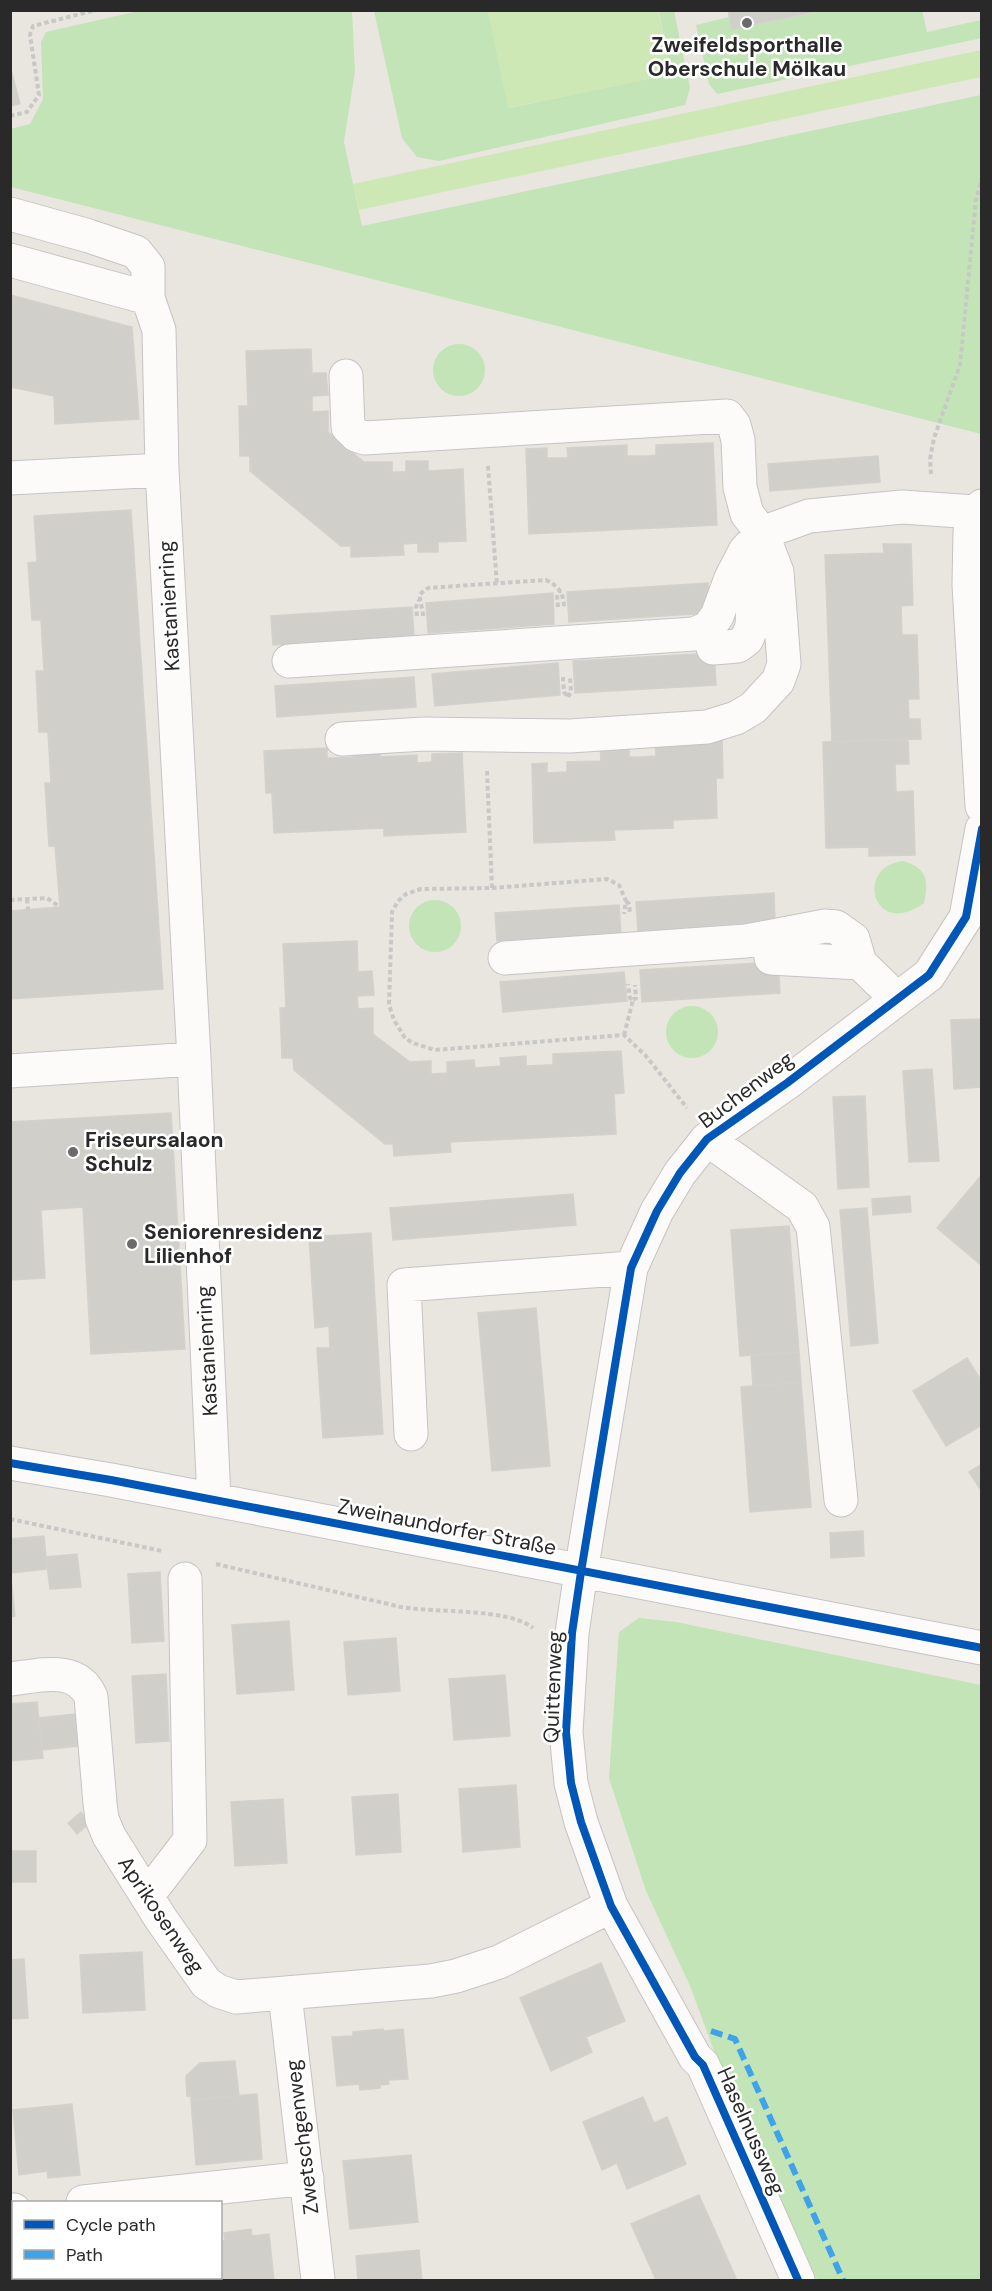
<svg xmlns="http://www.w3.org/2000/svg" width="992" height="2291" font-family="'DM Sans',sans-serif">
	<rect width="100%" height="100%" fill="#e8e6df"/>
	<path fill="#c3e4b7" d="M143,10l209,1 3,60 -11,71 18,84 619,-131v339l-970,-247 -1,-58 20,-5 13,-25 -2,-57 5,-10z
		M922,10l5,22 54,-12 1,18 -265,56 -8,-10 -13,-59 33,-8 4,12 90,-18z
		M374,11h114l21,97 162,-34 -12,-62 15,-1 16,77 -5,17 -246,56 -22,-4 -15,-19z
		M433 370a26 26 0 1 1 52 0a26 26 0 1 1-52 0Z
		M903,861c24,7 26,19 21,42 -50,37 -71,-36 -21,-42z
		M409 926a26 26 0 1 1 52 0a26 26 0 1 1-52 0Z
		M666 1032a26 26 0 1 1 52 0a26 26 0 1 1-52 0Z
		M639,1618l37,4 305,63v595h-162l-10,-7 -94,-220 -25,-67 -44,-95 -37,-113 10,-146z"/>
	<path fill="#cde8b5" d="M488,11h170l14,63 -164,34z
		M981,50v27l-622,133 -6,-26z"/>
	<path fill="#d1cfca" stroke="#d3d1cb" stroke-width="1.5" d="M728,10h95l-91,19z
		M10,66l10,38 -10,2z
		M10,295l122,32 7,92 -84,5 -1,-28 -44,-9z
		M311,349l1,24h14l2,22 -16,1v16l16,-1v21l36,30h28v10h14v-11h22v10l35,-2 3,72 -28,1v10h-20v-9l-15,1 1,11 -53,2v-11h-10l-91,-75v-15h-10l-1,-50h9l-2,-55z
		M713,443l4,82 -188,9 -3,-85 21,-1v10h21l-1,-10 60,-3v11h22l7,-1v-10z
		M878,456l2,26 -110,9 -2,-27z
		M131,510l32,479 -153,10v-88l50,-4 -5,-61h-6l-4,-63h6l-3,-51h-9l-3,-61h8l-3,-51h-9l-4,-57 9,-1 -3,-46z
		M883,544h28l2,61 -12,1 1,29h15l2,64h-11l1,20h11l1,20 -89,3 -7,-187 59,-2z
		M708,583l1,30 -140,9 -2,-30z
		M553,593l1,31 -126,9 -2,-30z
		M412,607l2,29 -141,9 -2,-29z
		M714,653l2,32 -141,8 -2,-32z
		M558,663l2,32 -125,11 -3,-32z
		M414,677l2,30 -139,10 -2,-31z
		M908,739l1,25h-14l1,28 17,-1 2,64 -46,1v-9l-43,1 -3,-106z
		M722,740l1,38h-7l1,40 -44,2v8l-59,2 1,10 -81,3 -2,-79 15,-1v10l20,-1v-10l34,-1 -1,-16h29v12h13l14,-1 -1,-14z
		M380,744v13l37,-2v8l15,-1v-8l30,-1 4,79 -82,4v-8l-110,5 -2,-40h-6l-2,-42 63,-3v10h8l18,-1v-12z
		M774,893l1,28 -137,10 -2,-29z
		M619,905l2,29 -124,7 -2,-28z
		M357,941l1,31 14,-1 2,24 -17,1 1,13 15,-1v26l37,28 21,-1v13l16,-1v-11l27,-2 1,8 26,-2 -1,-8 26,-2v10l22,-1h5v-11l68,-3 3,42 -10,1 2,40 -166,8 1,10 -57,4 -1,-12h-8l-91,-74 -1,-12h-11l-2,-50h6l-3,-64z
		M778,962l2,31 -138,9 -2,-32z
		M624,972l3,29 -124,11 -3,-30z
		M982,1019v68l-28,2 -3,-69z
		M932,1069l7,92 -30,1 -6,-91z
		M865,1096l4,91 -31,2 -5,-92z
		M171,1113l14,236 -94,5 -8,-147 -42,3 4,68 -35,2v-158z
		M980,1177l2,1v88l-45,-38z
		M573,1194l3,31 -183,15 -3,-32z
		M910,1196l1,16 -38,3 -1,-16z
		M867,1208l11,135 -27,3 -11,-136z
		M789,1226l10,126 -59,4 -9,-126z
		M371,1233l12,201 -60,4 -6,-90h13l-1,-22 -14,2 -6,-91z
		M536,1308l14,158 -58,5 -14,-158z
		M799,1352l2,30 -48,4 -2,-30z
		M967,1358l15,24v43l-36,21 -33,-55z
		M801,1382l10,125 -61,5 -9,-125z
		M982,1464v28l-13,-20z
		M863,1531l1,25 -33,2 -1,-25z
		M44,1536l3,33 -36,4 -1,-34z
		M77,1554l4,33 -31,2 -4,-32z
		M10,1569l5,47 -5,1z
		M160,1572l4,69 -32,2 -4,-69z
		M289,1621l5,69 -57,4 -5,-69z
		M396,1638l4,53 -52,4 -4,-53z
		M166,1674l3,67 -33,2 -4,-67z
		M505,1675l5,61 -56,4 -5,-61z
		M37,1702l6,56 -33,3v-57z
		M75,1714l3,32 -36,4 -3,-32z
		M516,1785l4,62 -57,5 -4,-63z
		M398,1794l3,58 -45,3 -4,-58z
		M283,1799l4,64 -52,3 -4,-64z
		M81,1812l9,11 -13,11 -9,-11z
		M10,1851h26v31h-26z
		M142,1952l3,58 -62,3 -3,-58z
		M24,1959l4,59 -18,1v-59z
		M601,1963l24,58 -39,16 6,15 -41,19 -31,-73z
		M383,2029l1,2 19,-2 5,50 -20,1 1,4 -9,1v3l-20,2 -1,-6 -22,2 -5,-49 21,-1v-4z
		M235,2061l4,35 -48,4v-4h-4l-1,-20 14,-13z
		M257,2094l5,65 -66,6 -5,-65z
		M643,2097l11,26 13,-6 19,47 -59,25 -10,-26 -15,7 -19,-48z
		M72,2104l8,71 -32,3 -1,-7 -28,4 -6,-65z
		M411,2155l7,67 -68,7 -7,-68z
		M699,2195l37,83 -6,2h-74l-25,-56z
		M251,2229l1,7 17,-2 5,46h-61v-2h7v-37l5,-1 -1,-7z
		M419,2250l3,30h-64l-2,-24z"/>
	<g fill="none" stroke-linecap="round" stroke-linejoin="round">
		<defs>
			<path id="minor" d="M10,214l79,22 47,16 12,15v31
				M10,260l138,38 11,32 3,140 32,589 20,441
				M10,478l152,-8
				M982,506l-7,6 -5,20 -1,53 13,221
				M713,648l25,-2 9,-7 5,-13 2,-53 7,-35
				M289,661l405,-27 14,-6 9,-12 14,-38 14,-27 17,-18 47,-17 93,-9 73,5
				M342,739l82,-5 146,2 137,-9 29,-9 17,-10 25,-27 6,-17 -7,-92 -15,-39 -15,-19 -7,-27 -2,-47 -4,-15 -7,-9 -362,22 -9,-3 -8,-8 -2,-51
				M505,958l241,-17 79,-15 11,1 17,12 7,24 37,36
				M771,958l89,5
				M10,1071l184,-12
				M707,1139l95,68 11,20 28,273
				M411,1434l-7,-149 227,-17
				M10,1463l101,17 871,168
				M10,1679c29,-3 67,-15 81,18l9,106 2,16 7,17 52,83 45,64 12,8 18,6 195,-16 25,-5 43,-14 112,-56
				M147,1896l43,-56 -5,-261
				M285,1994l33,286
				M83,2202l224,-24
				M10,2210h4
				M798,2280l-95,-215 -8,-8 -84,-151 -30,-84 -10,-39 -5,-51 6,-99 9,-61 50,-304 26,-57 23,-38 27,-34 80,-56 142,-108 37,-58 16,-88"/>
		</defs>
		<use href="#minor" stroke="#c5c4c4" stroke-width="35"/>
		<path stroke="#c8c8c7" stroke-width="4" stroke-dasharray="4.5 3" stroke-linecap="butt" d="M10,116l17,-4 12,-17 -9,-60 3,-9 63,-16
			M488,466l9,119
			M931,474l-1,-15 4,-21 26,-73 16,-166 6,-21
			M558,607l-1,-12 3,-4
			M417,616l-1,-9 3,-7
			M423,616c0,-8 -4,-15 -3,-22l8,-6 118,-8c13,6 18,14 18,28
			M563,677l1,15 4,5
			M568,697l3,-5 -1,-14
			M487,771l5,117 -71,1 -15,5 -8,7 -6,11 -3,93 5,15 11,18 8,5 22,7 189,-15 22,21 41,52
			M492,888l115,-9 12,6 7,16 -2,13
			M27,899l1,11
			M10,900l37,-2 13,9
			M626,901l3,3 1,10
			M633,1000l3,-2 -1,-13
			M624,1035l9,-35 -3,-2 -2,-14
			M10,1519l152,32
			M216,1564l185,43c35,6 108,1 132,21"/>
		<use href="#minor" stroke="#fcfbfa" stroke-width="33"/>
		<path stroke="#3ea3eb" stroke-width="6" stroke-dasharray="12 6" stroke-linecap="butt" d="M711,2031l24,8 108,241"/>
		<defs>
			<path id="cycleway" d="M10,1463l101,17 871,168
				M798,2280l-95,-215 -8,-8 -84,-151 -30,-84 -10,-39 -5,-51 6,-99 9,-61 50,-304 26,-57 23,-38 27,-34 80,-56 142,-108 37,-58 16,-88"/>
		</defs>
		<use href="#cycleway" stroke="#fff" stroke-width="11"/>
		<use href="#cycleway" stroke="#0057b8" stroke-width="8"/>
	</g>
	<g fill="#6c6b69" stroke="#fff" stroke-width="2">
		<circle cx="747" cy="23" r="6"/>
		<circle cx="73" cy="1152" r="6"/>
		<circle cx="132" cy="1244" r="6"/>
	</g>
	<g text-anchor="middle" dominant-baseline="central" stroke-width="5" stroke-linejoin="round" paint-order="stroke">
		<g font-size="21" font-weight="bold" fill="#292929" stroke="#fff" text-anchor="start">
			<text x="747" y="45" text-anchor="middle">Zweifeldsporthalle<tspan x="747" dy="24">Oberschule Mölkau</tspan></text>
			<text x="85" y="1140">Friseursalaon<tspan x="85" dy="24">Schulz</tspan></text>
			<text x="144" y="1232">Seniorenresidenz<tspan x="144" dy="24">Lilienhof</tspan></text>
		</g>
		<g font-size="21" fill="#292929" stroke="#fff">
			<text transform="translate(169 606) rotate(-93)">Kastanienring</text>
			<text transform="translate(746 1090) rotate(-37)">Buchenweg</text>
			<text transform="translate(207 1351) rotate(-93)">Kastanienring</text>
			<text transform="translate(447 1527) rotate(11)">Zweinaundorfer Straße</text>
			<text transform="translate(553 1687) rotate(-88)">Quittenweg</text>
			<text transform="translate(161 1915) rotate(56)">Aprikosenweg</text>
			<text transform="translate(751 2131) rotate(66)">Haselnussweg</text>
			<text transform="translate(302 2137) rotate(-97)">Zwetschgenweg</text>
		</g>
	</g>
	<rect width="992" height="2291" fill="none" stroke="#292929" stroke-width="24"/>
	<rect x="12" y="2201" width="210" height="78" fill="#ffffff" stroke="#a9a9a9" stroke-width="1.5"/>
	<rect x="24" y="2220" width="30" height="9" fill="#0057b8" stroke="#a9a9a9" stroke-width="1.5"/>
	<text x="66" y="2231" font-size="18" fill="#292929">Cycle path</text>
	<rect x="24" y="2250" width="30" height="9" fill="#3ea3eb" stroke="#a9a9a9" stroke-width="1.5"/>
	<text x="66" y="2261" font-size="18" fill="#292929">Path</text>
</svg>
